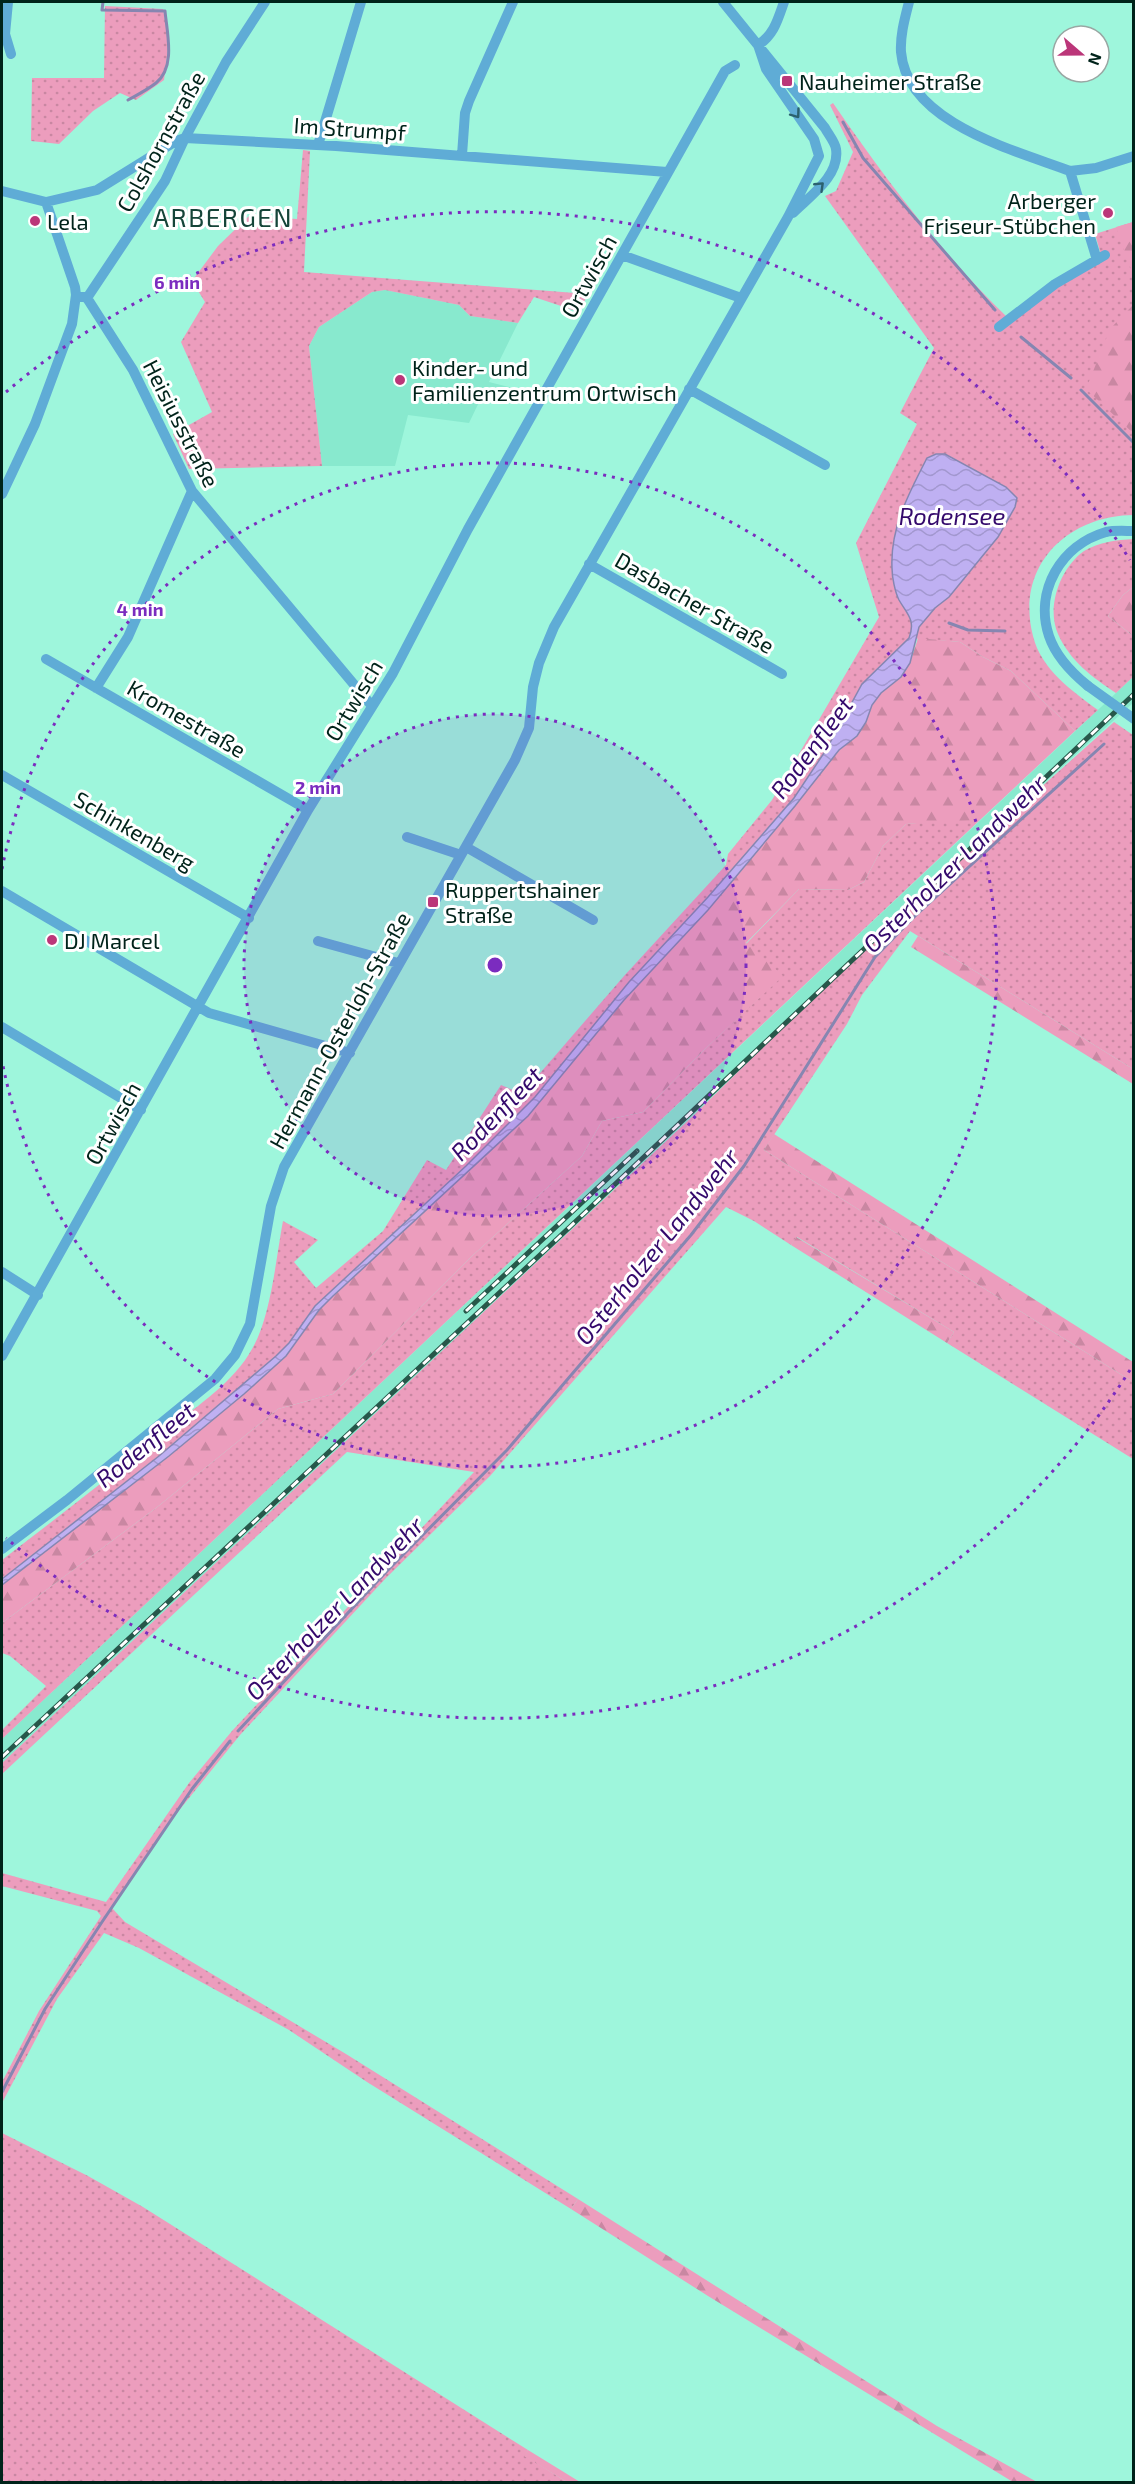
<svg xmlns="http://www.w3.org/2000/svg" width="1135" height="2484" font-family="'Exo 2',sans-serif">
	<defs>
		<pattern id="grass-dots" width="8" height="8" patternUnits="userSpaceOnUse" patternTransform="scale(1.5)"><rect width="8" height="8" fill="#ec9dbd"/><path d="M2 2h.1M6 6h.1" fill="none" stroke="#c987a2" stroke-width="1.8" stroke-linecap="round"/></pattern>
		<pattern id="forest-firs" width="22" height="20" patternUnits="userSpaceOnUse" patternTransform="scale(1.5)"><rect width="22" height="20" fill="#ec9dbd"/><path d="M5 1l3.5 6h-7zM16 11l3.5 6h-7z" fill="#c987a2"/></pattern>
		<pattern id="water-waves" width="16" height="10" patternUnits="userSpaceOnUse" patternTransform="scale(1.5)"><rect width="16" height="10" fill="#bfb0f2"/><path d="M0 5q4-4 8 0t8 0" fill="none" stroke="#a297cf"/></pattern>
	</defs>
	<rect width="100%" height="100%" fill="#9ef6dc"/>
	<path fill="#88e9ce" d="M385,290l74,15 11,11 48,7 -29,59 44,11 -5,10 -45,-9 -14,29 -61,-8 -13,51h-73l-13,-120 10,-19 53,-35z
		M1133,677v26l-235,212 -203,199 -693,649v-24z"/>
	<path fill="url(#grass-dots)" d="M105,6l58,3 6,33 -5,38 -28,20 -16,-7 -27,18 -34,33 -28,-3 1,-63h72z
		M833,103c51,74 110,153 175,215l93,-63 -6,-21 38,-12v293c-66,1 -118,51 -100,121 8,33 39,55 65,74l-23,21 -64,-60 -28,-14 -23,-15 -51,-4 -47,46 -36,66 -32,48 -86,99 -79,85 -94,115 -69,69 -151,140 -26,37 -13,13 -117,100 -157,123v-19c56,-43 113,-87 168,-132 28,-23 64,-46 82,-79 19,-32 24,-91 31,-128l35,19 -24,22 22,26 67,-57 44,-71 19,10 55,-85 21,9 102,-118 102,-111 2,-11 44,-54 107,-183 -23,-74 61,-119 -17,-11 34,-65 -109,-152 11,-5 17,-39 -23,-47z
		M303,150l7,1 -6,121 284,22 -9,18 -45,-15 -16,26 -48,-7 -11,-11 -74,-15 -13,2 -53,35 -10,19 13,120 -133,3 -16,-35 39,-22 -31,-70 24,-40 -13,-21 26,-35 31,-30 48,3z
		M1133,539v48l-10,8 -15,21 25,20v41l-17,16c-24,-16 -46,-32 -58,-59 -12,-27 2,-66 26,-83 15,-9 33,-11 49,-12z
		M1114,722l19,13v334l-223,-138 -48,64 -15,29 -83,126 369,232v77l-186,-116 7,-11 -157,-95 -6,8 -37,-24 -28,-14 -236,269 -104,102 -146,157 -76,94 -52,79 13,14 221,132 232,145 -7,10 -204,-127 -78,-52 -150,-82 -35,-15 -47,66 -55,104v-21l37,-71 62,-95 -4,-5 -95,-25v-13l104,29 83,-119 43,-52 242,-259 -127,-20 -345,322v-11l693,-649 203,-199z
		M950,820h30l-978,919v-9l44,-44 -36,-30 -8,-3v-30l154,-115 122,-99 55,-15 139,-138 110,-100 20,-35 41,-9 61,-62 78,-74 -36,-32 53,-55 49,1 16,-8 19,-36 23,-22z
		M2,2133l86,43 55,31 385,243 -3,6 42,26h-565z"/>
	<path fill="url(#forest-firs)" d="M1133,222h1l-1,53 -17,-48z
		M1133,305v128l-47,-44 24,-60z
		M1133,587v49l-25,-20 15,-21z
		M918,638l42,4 23,15 28,14 64,60 -95,89 -74,4 -23,22 -19,36 -16,8 -49,-1 -53,54 37,33 -79,74 -61,62 -41,9 -20,35 -110,100 -139,138 -55,15 -122,99 -154,115v-38l167,-129 75,-62 42,-38 33,-46 14,-14 195,-180 96,-116 84,-90 87,-104 44,-56 18,-14 9,-14 6,-17 9,-12 20,-16 9,-14z
		M918,936l215,133v15l-222,-137z
		M774,1134l359,228v20l-369,-232z
		M796,1237l158,95 -7,11 -156,-98z
		M578,2199l359,227 100,56h-24l-305,-186 -137,-87z
		M528,2450l52,32h-13l-43,-26z"/>
	<path fill="url(#water-waves)" stroke="#8686b1" stroke-width="1.5" d="M936,454h9l61,33 11,11 -2,9 -17,30 -49,60 -14,11 -16,19 -9,36 -9,14 -20,16 -9,12 -6,17 -9,14 -18,14 -44,56 -87,104 -84,90 -96,116 -195,180 -14,14 -33,46 -42,38 -75,62 -167,129v-6l157,-123 117,-100 13,-13 26,-37 151,-140 69,-69 94,-115 79,-85 86,-99 32,-48 36,-66 47,-46c7,-18 -2,-24 -10,-38 -4,-8 -7,-23 -7,-32 -2,-40 17,-75 35,-110z"/>
	<g fill="none" stroke-linecap="round" stroke-linejoin="round">
		<path stroke="#8686b1" stroke-width="3" d="M103,2l-1,8 63,1c2,22 11,56 -9,72 -9,7 -19,12 -28,17
			M843,122l20,36 132,152
			M1021,337l50,41
			M1081,390l53,53
			M949,623l19,7 37,1
			M238,1731l149,-160 120,-121 184,-215 53,-69 131,-209 40,-41 189,-172
			M2,2092l43,-83 57,-87 90,-133 38,-48"/>
		<path stroke="#5facd6" stroke-width="10" d="M8,2l-3,32 6,20
			M723,2l102,126c3,6 10,14 11,21 4,27 -26,47 -43,64
			M909,2c-4,16 -9,33 -8,50 6,71 113,98 169,119
			M758,45c16,-10 20,-26 26,-43
			M318,145l43,-143
			M462,155l3,-42 4,-12 44,-99
			M2,191l44,11 51,-12 79,-49 9,-3 151,8 331,26
			M622,255l119,43
			M1097,260l-27,-89 26,-3 38,-12
			M76,295l11,3 46,72 59,121 180,215
			M87,298l78,-117 20,-43 41,-76 39,-60
			M999,327l56,-43 50,-29
			M689,389l136,76
			M2,494l33,-70 37,-100 4,-29 -1,-8 -29,-85
			M589,564l193,110
			M46,659l262,151
			M1088,686c-16,-13 -32,-29 -39,-50 -15,-45 12,-91 57,-104 9,-2 19,-1 28,-1
			M96,688l32,-51 64,-146
			M2,775l247,143
			M407,837l54,18
			M466,847l127,73
			M2,891l207,122 141,40
			M318,941l80,22
			M2,1027l139,83
			M2,1272l36,23
			M2,1356l306,-546 85,-137 75,-144 257,-458 10,-6
			M2,1549l65,-49 148,-121 20,-24 15,-31 21,-118 13,-39 231,-407 14,-32 4,-41 6,-24 15,-36 234,-410 31,-61 -5,-17 -48,-70 -8,-24"/>
		<defs>
			<path id="rail" d="M466,1311l171,-160
				M2,1757l554,-517 578,-546"/>
		</defs>
		<use href="#rail" stroke="#27574a" stroke-width="5"/>
		<use href="#rail" stroke="#fff" stroke-width="3" stroke-dasharray="9" stroke-linecap="butt"/>
		<path stroke="#5facd6" stroke-width="10" d="M1088,686l46,33"/>
	</g>
	<defs><path id="oneway-chevron" d="M-2-3.5L2.5 0L-2 3.5" fill="none" stroke-width="1.6" stroke-linecap="round" stroke-linejoin="round" transform="scale(1.5)"/></defs>
	<g stroke="#2b616f">
		<use href="#oneway-chevron" transform="translate(796 114) rotate(54)"/>
		<use href="#oneway-chevron" transform="translate(820 186) rotate(-44)"/>
	</g>
	<circle cx="495" cy="965" r="251" fill="#7b2cbf" fill-opacity=".12"/>
	<g fill="none" stroke="#7b2cbf" stroke-width="3" stroke-dasharray="3 6">
		<circle cx="495" cy="965" r="251"/>
		<path d="M2 869A502 502 0 1 1 2 1061"/>
		<path d="M1130 1370A753 753 0 0 1 6 1538M6 392A753 753 0 0 1 1130 560"/>
	</g>
	<g fill="#bb3679" stroke="#fff" stroke-width="2">
		<rect x="781" y="75" width="12" height="12" rx="3"/>
		<circle cx="1108" cy="213" r="6"/>
		<circle cx="35" cy="221" r="6"/>
		<circle cx="400" cy="380" r="6"/>
		<rect x="427" y="896" width="12" height="12" rx="3"/>
		<circle cx="52" cy="940" r="6"/>
	</g>
	<g text-anchor="middle" dominant-baseline="central" stroke-width="6" stroke-linejoin="round" paint-order="stroke">
		<g font-size="22" fill="#00231a" stroke="#fff" text-anchor="start">
			<text x="799" y="81">Nauheimer Straße</text>
			<text x="1096" y="200" text-anchor="end">Arberger<tspan x="1096" dy="25">Friseur-Stübchen</tspan></text>
			<text x="47" y="221">Lela</text>
			<text x="412" y="367">Kinder- und<tspan x="412" dy="25">Familienzentrum Ortwisch</tspan></text>
			<text x="445" y="889">Ruppertshainer<tspan x="445" dy="25">Straße</tspan></text>
			<text x="64" y="940">DJ Marcel</text>
		</g>
		<g font-size="22" fill="#00231a" stroke="#fff">
			<text transform="translate(350 128) rotate(4)">Im Strumpf</text>
			<text transform="translate(160 141) rotate(-61)">Colshornstraße</text>
			<text transform="translate(588 276) rotate(-61)">Ortwisch</text>
			<text transform="translate(182 423) rotate(63)">Heisiusstraße</text>
			<text transform="translate(695 602) rotate(30)">Dasbacher Straße</text>
			<text transform="translate(353 700) rotate(-59)">Ortwisch</text>
			<text transform="translate(187 718) rotate(30)">Kromestraße</text>
			<text transform="translate(135 830) rotate(30)">Schinkenberg</text>
			<text transform="translate(339 1030) rotate(-61)">Hermann-Osterloh-Straße</text>
			<text transform="translate(112 1123) rotate(-61)">Ortwisch</text>
		</g>
		<g font-size="24" font-style="italic" fill="#34096c" stroke="#fff">
			<text x="952" y="515">Rodensee</text>
			<text transform="translate(811 747) rotate(-53)">Rodenfleet</text>
			<text transform="translate(954 863) rotate(-44)">Osterholzer Landwehr</text>
			<text transform="translate(496 1113) rotate(-46)">Rodenfleet</text>
			<text transform="translate(656 1246) rotate(-51)">Osterholzer Landwehr</text>
			<text transform="translate(145 1444) rotate(-39)">Rodenfleet</text>
			<text transform="translate(334 1608) rotate(-46)">Osterholzer Landwehr</text>
		</g>
		<g font-size="26" letter-spacing="1.5" fill="#154539" stroke="#fff">
			<text x="223" y="216">ARBERGEN</text>
		</g>
	</g>
	<circle cx="495" cy="965" r="9" fill="#7b2cbf" stroke="#fff" stroke-width="3"/>
	<g font-size="18" text-anchor="middle" font-weight="bold" fill="#7b2cbf" stroke="#fff" stroke-width="6" stroke-linejoin="round" paint-order="stroke">
		<text x="177" y="289">6 min</text>
		<text x="140" y="616">4 min</text>
		<text x="318" y="794">2 min</text>
	</g>
	<rect width="1135" height="2484" fill="none" stroke="#00231a" stroke-width="6"/>
	<g transform="translate(1081 54) rotate(110)"><circle r="28" fill="#ffffff" stroke="#99a7a3" stroke-width="1.5"/>
	<path d="M0-4.5L10 22L0 15L-10 22Z" fill="#bb3679"/>
	<text y="-9" font-size="16" font-weight="bold" text-anchor="middle" fill="#00231a">N</text>
	</g>
</svg>
